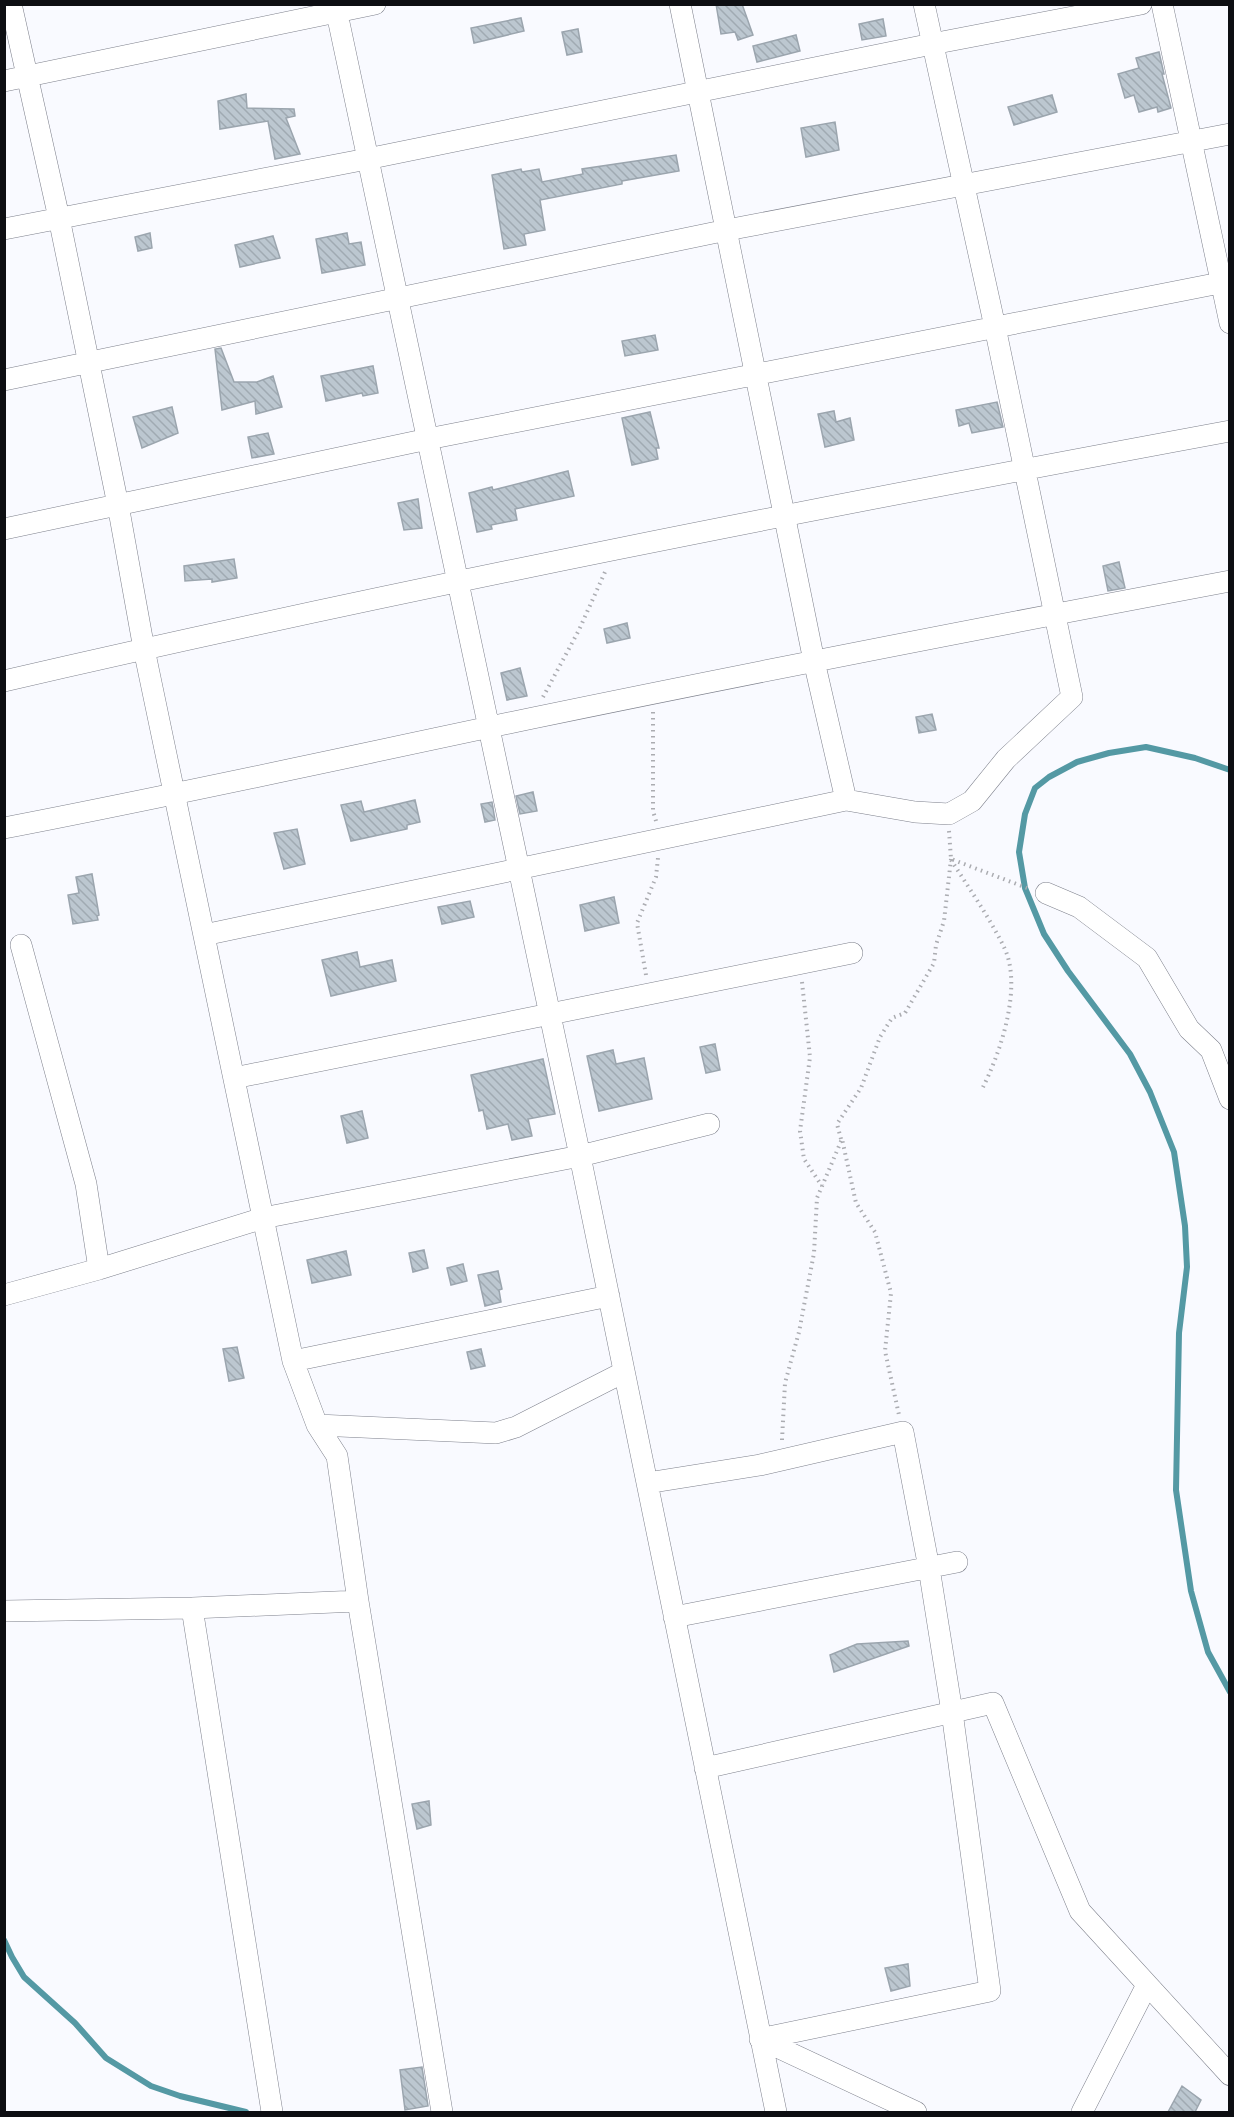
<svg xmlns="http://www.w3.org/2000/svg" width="1234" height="2117" font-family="'Varela Round',sans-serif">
	<defs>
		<pattern id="building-back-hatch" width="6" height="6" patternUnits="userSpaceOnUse" patternTransform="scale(1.5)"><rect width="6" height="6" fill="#bcc7d0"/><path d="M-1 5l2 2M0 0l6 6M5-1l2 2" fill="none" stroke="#a0aab2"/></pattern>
	</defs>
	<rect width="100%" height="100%" fill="#f9faff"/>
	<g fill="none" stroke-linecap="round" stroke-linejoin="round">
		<path stroke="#5499a4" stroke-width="6" d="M1230,770l-35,-12 -49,-11 -37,6 -32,9 -28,15 -14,11 -10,26 -6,38 6,36 19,46 24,37 62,83 20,38 24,60 11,74 2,41 -8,66 -3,157 15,101 17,61 22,40
			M4,1940l8,17 12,20 51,46 31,35 45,28 29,10 66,16"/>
	</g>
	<path fill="url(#building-back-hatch)" stroke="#9ba5ae" stroke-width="1.5" d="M716,4h26l11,31 -15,5 -3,-8 -14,2z
		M521,18l3,13 -50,12 -3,-15z
		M883,19l3,17 -24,4 -3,-16z
		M578,29l4,23 -15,3 -5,-23z
		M796,35l4,16 -43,11 -4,-16z
		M1159,52l5,22h-2l9,34 -13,4 -1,-5 -18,5 -5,-17 -9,3 -7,-24 21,-6 -3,-10z
		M246,94l1,14 47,1 1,7 -9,2 14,36 -25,5 -7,-38 -48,8 -2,-28z
		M1052,95l5,17 -43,13 -6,-18z
		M835,122l4,28 -33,7 -5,-29z
		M676,155l3,16 -57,10v3l-82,16 5,30 -21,4 2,11 -22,4 -12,-74 29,-6 1,3 17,-3 3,13 41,-8 -1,-5z
		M150,233l2,15 -14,3 -3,-14z
		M347,233l2,11 12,-2 4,23 -43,8 -6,-34z
		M273,236l7,22 -40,9 -5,-22z
		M655,335l3,15 -33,6 -3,-15z
		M221,348l13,34h23l16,-6 9,31 -26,7 -1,-13 -33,9 -7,-61z
		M373,366l5,27 -15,3 -1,-3 -36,8 -5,-25z
		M997,402l6,25 -31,6 -3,-10 -10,3 -3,-16z
		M172,407l6,26 -36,15 -9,-31z
		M834,411l2,11 14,-4 4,22 -29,7 -7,-33z
		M650,412l9,36h-3l2,11 -26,6 -10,-47z
		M268,433l6,21 -22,4 -4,-21z
		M568,471l6,25 -59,13 2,11 -26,5 1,4 -15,3 -8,-39 23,-6 1,3z
		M418,499l4,29 -18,2 -6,-27z
		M234,559l3,19 -25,4v-3l-27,2 -1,-15z
		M1119,562l6,26 -17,3 -5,-25z
		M627,623l3,15 -23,5 -3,-14z
		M520,668l7,28 -20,4 -6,-27z
		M932,714l4,16 -17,3 -3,-16z
		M533,792l4,19 -17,3 -4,-18z
		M415,800l5,22 -13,3v4l-56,12 -10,-36 20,-4 3,11z
		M492,802l3,18 -10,2 -4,-18z
		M297,829l8,35 -21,5 -10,-36z
		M92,874l7,41 -2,1 1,4 -25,4 -5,-29 11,-2 -3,-16z
		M614,897l5,26 -34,8 -5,-26z
		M470,901l4,16 -32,7 -4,-17z
		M357,952l3,15 32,-7 4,21 -65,15 -9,-36z
		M715,1044l5,26 -14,3 -6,-26z
		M613,1050l3,14 28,-6 8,41 -53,12 -12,-55z
		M543,1059l12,55 -27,5 4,17 -20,4 -4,-16 -21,5 -4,-19 -4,1 -8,-36z
		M362,1111l6,27 -21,5 -6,-27z
		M424,1250l4,18 -15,4 -4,-19z
		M346,1251l5,24 -39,8 -5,-23z
		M463,1264l4,17 -16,4 -4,-17z
		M498,1271l4,18 -3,1 2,12 -16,4 -7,-31z
		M237,1347l7,31 -15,3 -6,-32z
		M481,1349l4,17 -14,3 -4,-17z
		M908,1641l1,5 -75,26 -4,-17 27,-11z
		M429,1801l2,24 -14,4 -5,-25z
		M908,1964l2,22 -19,5 -6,-23z
		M422,2067l6,39 -23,4 -5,-40z
		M1182,2086l19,14 -6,12h-27z"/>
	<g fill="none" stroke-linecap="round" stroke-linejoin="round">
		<defs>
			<path id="minor" d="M11,4l48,214 59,287 26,144 149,712 24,64 20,31 21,145 84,511
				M335,4l245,1152 196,956
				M680,4l134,657 32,139
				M1162,4l68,319
				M4,81l371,-77
				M4,229l363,-70 565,-115 209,-40
				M4,380l723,-150 503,-96
				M4,529l424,-90 802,-158
				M4,681c407,-94 816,-174 1226,-250
				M4,828c177,-34 353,-73 529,-110 232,-48 464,-93 697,-137
				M1046,893l33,14 68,51 42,71 22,21 19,49
				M204,935l642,-135 69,12 34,2 23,-13 34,-42 66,-62 -77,-370 -71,-323
				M21,945l65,239 13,85
				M234,1078l618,-125
				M4,1295l95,-26 164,-51 317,-62 129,-32
				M293,1361l316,-65
				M317,1425l179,8 20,-6 108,-55
				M647,1483l113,-18 143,-33 26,136 23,144 38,279 -230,48
				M192,1608l80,504
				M4,1611l188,-3 166,-7
				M674,1617l283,-55
				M705,1768l288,-65 87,208 150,164
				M760,2039l156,73
				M1082,2112l65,-127"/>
		</defs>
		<use href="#minor" stroke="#7e818c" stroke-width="22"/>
		<path stroke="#abacb1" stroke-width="4" stroke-dasharray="1.5 4.5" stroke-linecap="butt" d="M543,697l36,-67 26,-58
			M653,712v99l3,10
			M949,831l2,28 76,29
			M951,860c18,28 38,57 53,87 19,39 -3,105 -22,142
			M646,975l-9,-52 19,-46 2,-19
			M802,982l8,75 -10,74 4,28 18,27
			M841,1139l-4,-15 24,-36 19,-51 12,-19 13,-5 29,-50 2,-18 8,-24 7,-62
			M782,1440l3,-57 14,-51 15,-79 3,-55 25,-59 14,64 19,29 16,61 -6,58 14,64"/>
		<use href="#minor" stroke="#fff" stroke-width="21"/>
	</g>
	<rect width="1234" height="2117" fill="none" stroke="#0d0e12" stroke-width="12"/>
</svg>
